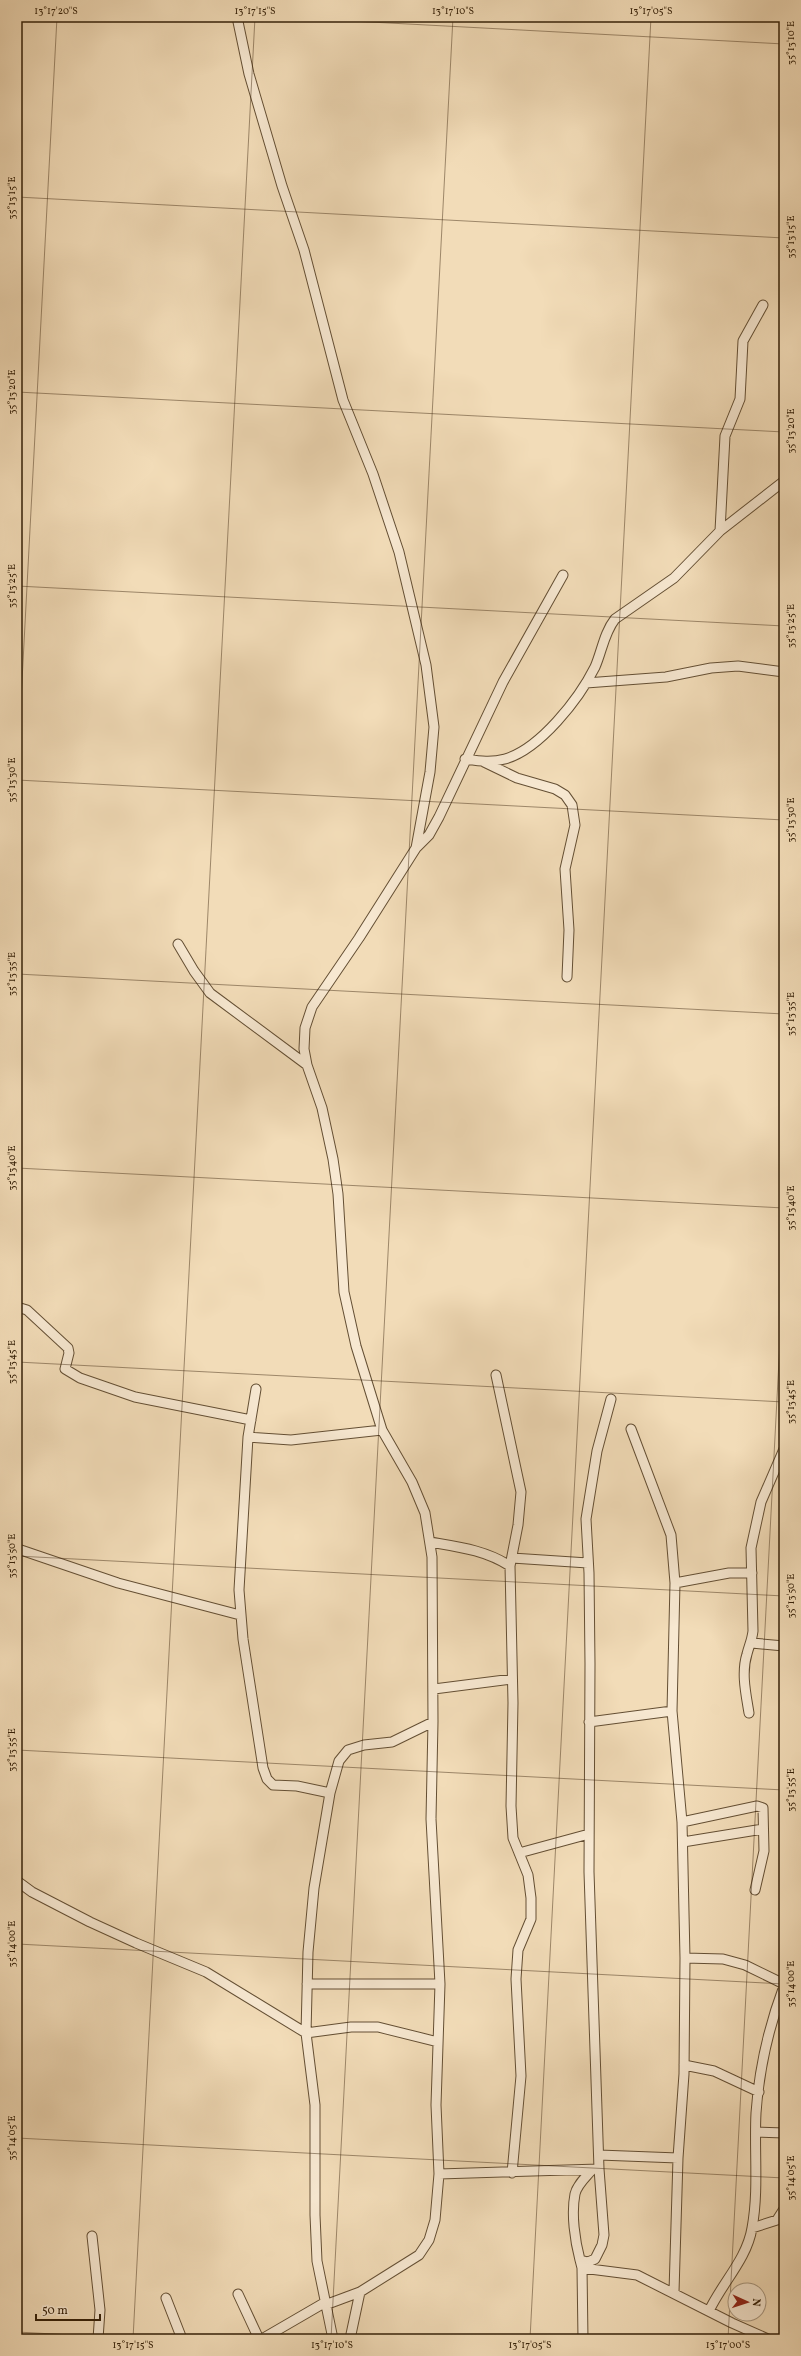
<svg xmlns="http://www.w3.org/2000/svg" width="801" height="2356" font-family="Vollkorn,serif">
	<rect width="100%" height="100%" fill="#f2dcb8"/>
	<filter id="stains"><feTurbulence type="fractalNoise" baseFrequency=".005" numOctaves="4"/><feColorMatrix values="0 0 0 0 .2 0 0 0 0 .09 0 0 0 0 .02 0 0 0 .5 -.17"/></filter>
	<radialGradient id="worn" r=".72"><stop offset=".6" stop-color="#630" stop-opacity="0"/><stop offset="1" stop-color="#630" stop-opacity=".3"/></radialGradient>
	<g fill="none" stroke-linecap="round" stroke-linejoin="round">
		<defs>
			<path id="street" d="M237,17l12,57 33,112 22,64 39,150 30,74 26,78 27,113 8,62 -4,45 -14,76 -57,90 -47,69 -7,21 -1,21 3,16 15,43 11,51 5,35 6,98 12,54 26,84 30,52 13,31 7,44 1,165 -41,20 -28,3 -16,5 -9,11 -9,32 -16,95 -6,64 -2,81 9,72v110l2,46 16,78
				M720,531l5,-95 15,-37 3,-58 20,-36
				M586,683l80,-6 45,-9 27,-2 46,6
				M465,759c14,2 26,4 40,0 35,-10 74,-60 90,-92 7,-16 9,-34 20,-48l59,-41 46,-47 64,-50
				M484,762l33,16 38,11 10,6 7,10 3,20 -10,44 4,61 -2,47
				M416,848l13,-13 10,-18 64,-135 60,-107
				M178,944l16,27 16,22 97,72
				M17,1307l10,3 41,38 1,5 -4,16 15,9 55,19 116,23
				M496,1375l25,117 -3,33 -8,41 3,137 -2,103 2,32 15,37 3,23v21l-13,31 -2,29 5,97 -9,97
				M256,1389l-8,48 -9,153 4,49 20,129 4,11 6,6 24,1 33,7
				M631,1429l40,106 4,48 -3,128 10,111 3,136 -1,116 -6,84 -4,134
				M248,1437l43,3 91,-10
				M430,1542c29,5 55,8 80,24
				M18,1549l100,34 122,32
				M512,1558l76,5
				M675,1583l54,-10h23
				M752,1643l32,3
				M434,1689l78,-10
				M749,1713c-3,-19 -8,-40 -2,-59 2,-8 5,-14 6,-23l-2,-83 10,-46 23,-53
				M589,1722l83,-11
				M682,1822l75,-16 6,2 1,43 -9,39
				M683,1842l80,-13
				M519,1853l70,-19
				M17,1881l15,11 58,30 46,21 70,29 100,61 45,-6h27l60,15
				M685,1958l38,1 22,6 39,19
				M307,1984h133
				M684,2065l30,6 45,21
				M757,2132l27,1
				M599,2155l79,3
				M439,2174l160,-5
				M752,2228l25,-8 7,-11
				M92,2236l8,74 -2,29
				M580,2260c-5,-19 -9,-46 -5,-66 2,-9 10,-16 16,-23
				M582,2268l55,7 95,48 36,16
				M238,2294l21,45
				M166,2298l16,41
				M325,2305l35,-13 59,-37 10,-15 6,-20 4,-46 -3,-69 4,-121 -9,-165 2,-97
				M709,2311c13,-28 38,-52 43,-83 7,-38 2,-77 4,-115 3,-43 13,-87 28,-127
				M262,2339l62,-36
				M350,2339l10,-47
				M583,2339l-1,-71 -2,-8 8,2 7,-3 7,-14 2,-10 -5,-66 -10,-297 1,-208 -1,-91 -3,-54 11,-68 14,-52"/>
		</defs>
		<use href="#street" stroke="#644f34" stroke-width="11"/>
		<use href="#street" stroke="#f7e8d1" stroke-width="9"/>
	</g>
	<path fill="none" stroke="#352008" stroke-width="1" stroke-opacity="0.45" d="M276,17l508,27M17,197l767,41M17,392l767,40M17,586l767,40M17,776l40,-759M17,780l767,40M17,974l767,40M17,1168l767,40M17,1362l767,40M17,1556l767,40M17,1750l767,40M17,1944l767,40M17,2138l767,40M17,2332l128,7M133,2339l122,-2322M331,2339l122,-2322M530,2339l121,-2322M728,2339l56,-1075"/>
	<rect width="801" height="2356" fill="none" stroke="#f2dcb8" stroke-width="44"/>
	<g transform="translate(747 2302) rotate(93)"><circle r="19" fill="#f7e8d1" stroke="#a99881"/>
	<path d="M0-3L7 15L0 10L-7 15Z" fill="#8f2418"/>
	<text y="-6" font-size="11" font-weight="bold" text-anchor="middle" fill="#352008">N</text>
	</g>
	<path d="M36 2314v6h64v-6" fill="none" stroke="#352008" stroke-width="2"/>
	<text x="42" y="2314" font-size="12" fill="#352008" stroke="#f7e8d1" stroke-width="3" paint-order="stroke">50 m</text>
	<rect x="22" y="22" width="757" height="2312" fill="none" stroke="#352008" stroke-width="1.5"/>
	<g font-size="10" text-anchor="middle" fill="#352008">
		<text x="56" y="14">13°17'20"S</text>
		<text x="255" y="14">13°17'15"S</text>
		<text x="453" y="14">13°17'10"S</text>
		<text x="651" y="14">13°17'05"S</text>
		<text transform="translate(790 43) rotate(-90)" y="4">35°13'10"E</text>
		<text transform="translate(11 198) rotate(-90)" y="4">35°13'15"E</text>
		<text transform="translate(790 237) rotate(-90)" y="4">35°13'15"E</text>
		<text transform="translate(11 392) rotate(-90)" y="4">35°13'20"E</text>
		<text transform="translate(790 431) rotate(-90)" y="4">35°13'20"E</text>
		<text transform="translate(11 586) rotate(-90)" y="4">35°13'25"E</text>
		<text transform="translate(790 626) rotate(-90)" y="4">35°13'25"E</text>
		<text transform="translate(11 780) rotate(-90)" y="4">35°13'30"E</text>
		<text transform="translate(790 820) rotate(-90)" y="4">35°13'30"E</text>
		<text transform="translate(11 974) rotate(-90)" y="4">35°13'35"E</text>
		<text transform="translate(790 1014) rotate(-90)" y="4">35°13'35"E</text>
		<text transform="translate(11 1168) rotate(-90)" y="4">35°13'40"E</text>
		<text transform="translate(790 1208) rotate(-90)" y="4">35°13'40"E</text>
		<text transform="translate(11 1362) rotate(-90)" y="4">35°13'45"E</text>
		<text transform="translate(790 1402) rotate(-90)" y="4">35°13'45"E</text>
		<text transform="translate(11 1556) rotate(-90)" y="4">35°13'50"E</text>
		<text transform="translate(790 1596) rotate(-90)" y="4">35°13'50"E</text>
		<text transform="translate(11 1750) rotate(-90)" y="4">35°13'55"E</text>
		<text transform="translate(790 1790) rotate(-90)" y="4">35°13'55"E</text>
		<text transform="translate(11 1944) rotate(-90)" y="4">35°14'00"E</text>
		<text transform="translate(790 1984) rotate(-90)" y="4">35°14'00"E</text>
		<text transform="translate(11 2138) rotate(-90)" y="4">35°14'05"E</text>
		<text transform="translate(790 2178) rotate(-90)" y="4">35°14'05"E</text>
		<text x="133" y="2348">13°17'15"S</text>
		<text x="332" y="2348">13°17'10"S</text>
		<text x="530" y="2348">13°17'05"S</text>
		<text x="728" y="2348">13°17'00"S</text>
	</g>
	<rect width="100%" height="100%" filter="url(#stains)"/>
	<rect width="100%" height="100%" fill="url(#worn)"/>
</svg>
